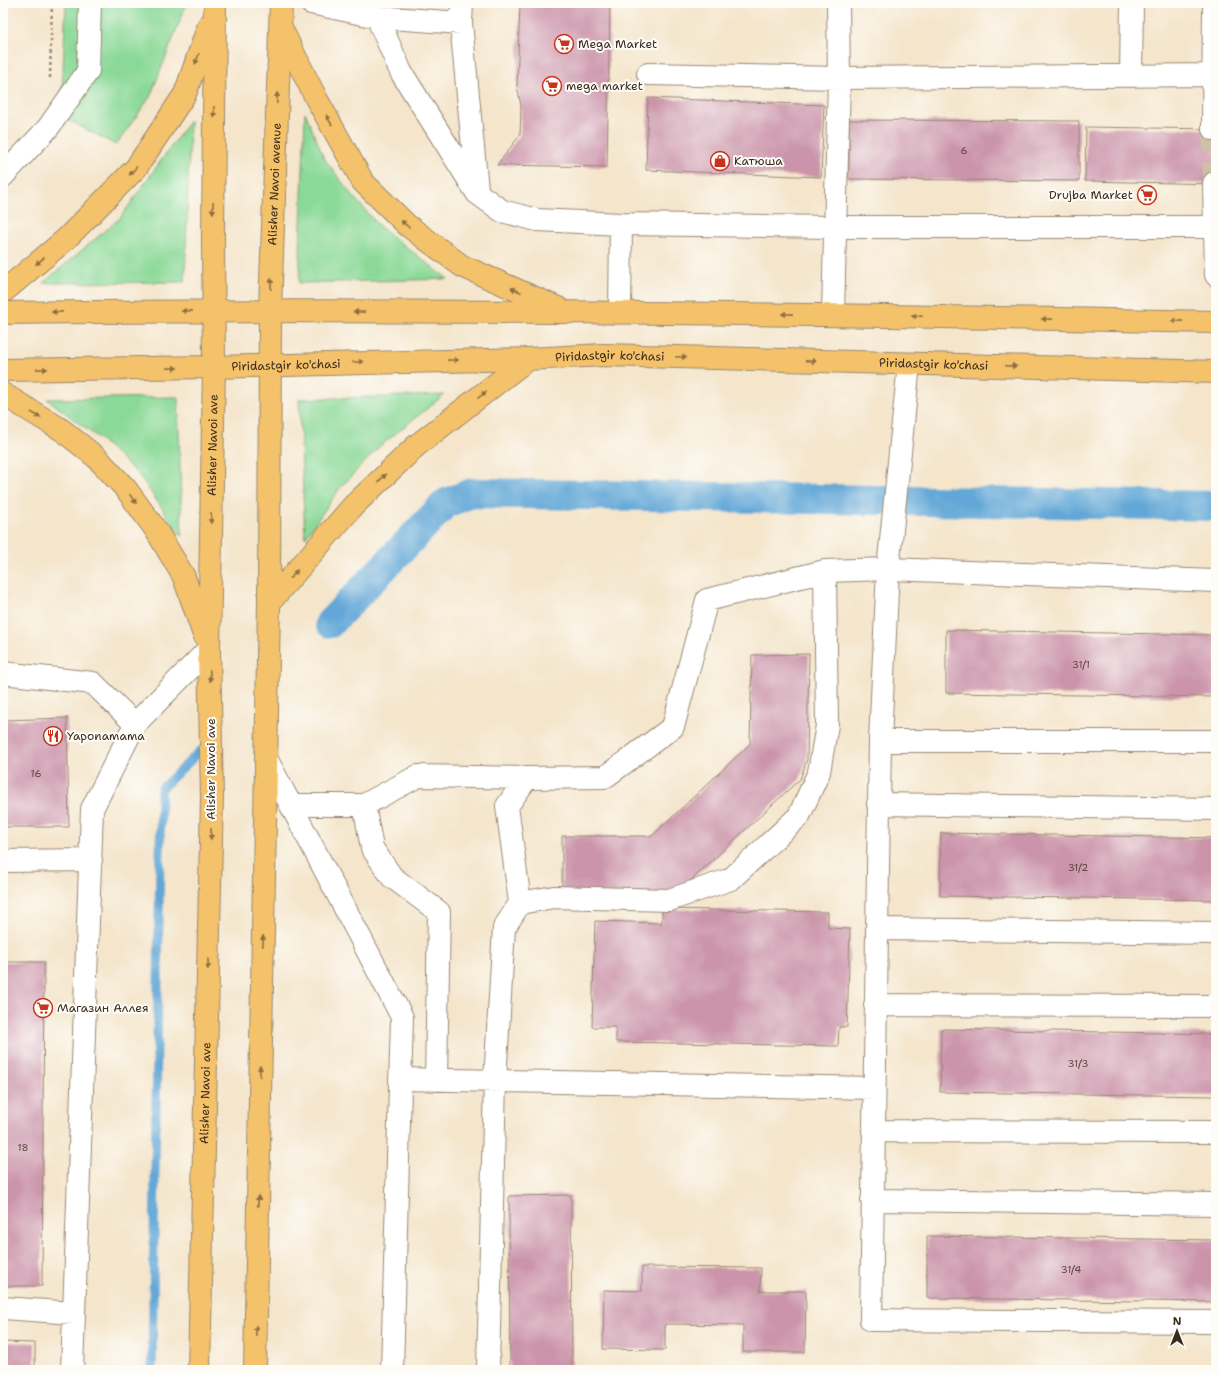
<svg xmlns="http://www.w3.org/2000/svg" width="1219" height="1373" font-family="'Shantell Sans',sans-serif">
	<rect width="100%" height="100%" fill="#fdfcf7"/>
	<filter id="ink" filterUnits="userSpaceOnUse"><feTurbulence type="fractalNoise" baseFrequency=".025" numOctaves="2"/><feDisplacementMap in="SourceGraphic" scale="8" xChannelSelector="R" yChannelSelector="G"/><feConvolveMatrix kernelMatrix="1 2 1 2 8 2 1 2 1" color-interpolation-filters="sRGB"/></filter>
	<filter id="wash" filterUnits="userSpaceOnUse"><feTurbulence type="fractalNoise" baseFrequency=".012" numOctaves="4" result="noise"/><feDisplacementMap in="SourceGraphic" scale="16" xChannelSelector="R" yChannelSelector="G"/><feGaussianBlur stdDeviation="0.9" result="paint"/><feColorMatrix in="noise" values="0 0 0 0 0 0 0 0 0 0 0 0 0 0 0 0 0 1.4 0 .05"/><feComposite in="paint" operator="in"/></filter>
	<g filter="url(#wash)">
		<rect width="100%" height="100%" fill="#f4e5cb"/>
		<path fill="#8bd998" stroke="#63825b" d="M66,3h121l-37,94 -34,48 -55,-29z
			M305,112l19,46 27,36 29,33 68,52 -149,4z
			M190,120l-5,162 -142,1 77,-65z
			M444,395l-64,51 -40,42 -35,50 -6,-139z
			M178,397l4,140 -43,-62 -38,-35 -54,-41z"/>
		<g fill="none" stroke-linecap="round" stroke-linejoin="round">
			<path stroke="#62a7d7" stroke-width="9" d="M152,1370l9,-581 39,-38"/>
			<path stroke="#62a7d7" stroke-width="30" d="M330,623l116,-120 26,-10 744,13"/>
		</g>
		<g id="blocks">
			<path fill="#cb94aa" d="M520,3h90l-3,164 -110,-2 23,-30 1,-29 -4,-20z
				M648,98l176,7 -3,72 -175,-7z
				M849,120l230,1v60l-230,-2z
				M1086,127l130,2v55l-131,-3z
				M946,630l270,5v62l-270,-4z
				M809,654l-2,106 -7,19 -114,106 -23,10 -101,-1v-58h90l98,-92 2,-89z
				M67,718l2,109h-66v-107z
				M941,833l275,5v62l-276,-4z
				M662,909l166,3v16l22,1 -3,98h-8l-1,19 -222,-4v-15h-24l3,-106 67,2z
				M3,962h41l-2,324h-39z
				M941,1029l275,5v62l-276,-4z
				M571,1195l1,175h-62l-1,-174z
				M927,1236l289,4v62l-289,-4z
				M642,1267l119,1 -1,23h46l-1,61h-62v-27l-78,-1v26l-62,-1 1,-59 38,1z
				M3,1342l32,1v27h-32z"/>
		</g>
	</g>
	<g filter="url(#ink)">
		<use href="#blocks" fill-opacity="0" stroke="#988874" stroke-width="1"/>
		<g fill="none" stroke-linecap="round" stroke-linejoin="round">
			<path stroke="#cfc0a8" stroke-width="22" stroke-dasharray="22 11" stroke-linecap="butt" d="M1213,129l1,54"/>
			<defs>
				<path id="minor" d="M311,3l66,14 24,55 76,121 25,18 35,9 84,4 -1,88
					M462,3l-1,20 16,166
					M377,17l84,6
					M648,74l191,4 377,-3
					M1131,76l1,-73
					M1213,129l1,-126
					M3,176l45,-48 40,-57 2,-68
					M1214,183l2,92
					M621,224l213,3h381
					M833,314l6,-236 -1,-75
					M909,364l-21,205 -8,172 -9,579 345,2
					M3,673l90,10 42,41
					M880,741h336
					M266,758l136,259 -10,353
					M878,804l338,5
					M291,805h73l54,-29 109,2
					M364,805l8,43 20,29 47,35 -3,168
					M3,861l88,-1
					M520,903l-13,-97 20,-28 78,-1 68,-50 34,-127 118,-29 63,-2 328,12
					M877,929l339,4
					M875,1005l341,1
					M400,1079l474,9
					M873,1131l343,1
					M872,1200l344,4
					M3,1308l71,5
					M72,1370l20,-561 43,-85 74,-75
					M488,1370l7,-289 9,-153 16,-25 34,-6 115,3 62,-21 68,-63 20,-44 8,-47 -2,-154"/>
				<g id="major">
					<path d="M281,28l35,70 47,84 44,43 55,41 96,42"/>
					<path d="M3,292l63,-53 70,-71 49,-74 24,-69"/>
					<path d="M3,313c404,-5 809,1 1213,9"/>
					<path id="s1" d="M3,370l211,-3 314,-8 76,-4 612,17"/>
					<path d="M3,394l59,36 35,28 29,31 30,41 28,47 20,58"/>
					<path d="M269,603l84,-97 63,-60 112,-87"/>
					<path id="s2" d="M199,1370l13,-573 -3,-148 5,-282 -1,-130 2,-234"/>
					<path id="s3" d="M255,1370l14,-767 1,-293 11,-307"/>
				</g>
			</defs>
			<use href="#minor" stroke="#988874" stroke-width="24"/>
			<use href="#major" stroke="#988874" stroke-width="24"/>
			<path stroke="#988874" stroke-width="2.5" stroke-dasharray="3 3" stroke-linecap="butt" d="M50,78l2,-75"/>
			<use href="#minor" stroke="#fff" stroke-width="22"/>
			<use href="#major" stroke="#f4c26a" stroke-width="22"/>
		</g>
		<defs><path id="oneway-solid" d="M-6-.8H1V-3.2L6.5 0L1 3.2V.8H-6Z"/></defs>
		<g fill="#8e6e40">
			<use href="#oneway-solid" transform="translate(197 59) rotate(110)"/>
			<use href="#oneway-solid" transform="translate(277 98) rotate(-88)"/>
			<use href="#oneway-solid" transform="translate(214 112) rotate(90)"/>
			<use href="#oneway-solid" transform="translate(329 120) rotate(-119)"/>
			<use href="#oneway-solid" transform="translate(133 171) rotate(132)"/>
			<use href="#oneway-solid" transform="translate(213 208) rotate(91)"/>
			<use href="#oneway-solid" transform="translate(405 224) rotate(-138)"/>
			<use href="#oneway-solid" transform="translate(40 261) rotate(140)"/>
			<use href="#oneway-solid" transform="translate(271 284) rotate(-88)"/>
			<use href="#oneway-solid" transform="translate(516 290) rotate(-156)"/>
			<use href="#oneway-solid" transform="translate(187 311) rotate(179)"/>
			<use href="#oneway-solid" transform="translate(57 312) rotate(179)"/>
			<use href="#oneway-solid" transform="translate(359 312) rotate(-179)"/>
			<use href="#oneway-solid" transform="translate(787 314) rotate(-179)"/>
			<use href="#oneway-solid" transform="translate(917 316) rotate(-179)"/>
			<use href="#oneway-solid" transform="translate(1047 319) rotate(-179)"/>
			<use href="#oneway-solid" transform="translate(1177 321) rotate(-179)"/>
			<use href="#oneway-solid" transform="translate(681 357) rotate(2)"/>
			<use href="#oneway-solid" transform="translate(453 360) rotate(-1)"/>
			<use href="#oneway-solid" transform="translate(811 361) rotate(2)"/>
			<use href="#oneway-solid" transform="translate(358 362) rotate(-2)"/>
			<use href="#oneway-solid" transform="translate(1011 366) rotate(2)"/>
			<use href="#oneway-solid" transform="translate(172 368) rotate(-1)"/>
			<use href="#oneway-solid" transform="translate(42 369) rotate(-1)"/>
			<use href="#oneway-solid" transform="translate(482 395) rotate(-38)"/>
			<use href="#oneway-solid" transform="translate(36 415) rotate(31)"/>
			<use href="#oneway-solid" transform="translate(382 478) rotate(-44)"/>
			<use href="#oneway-solid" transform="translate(133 499) rotate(54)"/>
			<use href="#oneway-solid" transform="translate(211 518) rotate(91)"/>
			<use href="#oneway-solid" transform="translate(294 574) rotate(-49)"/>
			<use href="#oneway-solid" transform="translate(210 676) rotate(89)"/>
			<use href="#oneway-solid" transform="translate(211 834) rotate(91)"/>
			<use href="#oneway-solid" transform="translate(263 941) rotate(-89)"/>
			<use href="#oneway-solid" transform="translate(208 964) rotate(91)"/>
			<use href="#oneway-solid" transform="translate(260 1071) rotate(-89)"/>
			<use href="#oneway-solid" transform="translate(258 1201) rotate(-89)"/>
			<use href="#oneway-solid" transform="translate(256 1331) rotate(-89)"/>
		</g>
	</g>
	<defs>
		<symbol id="supermarket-ring" viewBox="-11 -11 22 22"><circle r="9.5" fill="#fdfcf7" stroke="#c8321e" stroke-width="1.5"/><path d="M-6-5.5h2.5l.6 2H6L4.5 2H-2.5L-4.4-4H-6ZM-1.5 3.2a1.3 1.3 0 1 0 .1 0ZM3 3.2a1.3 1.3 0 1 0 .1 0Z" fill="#c8321e"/></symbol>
		<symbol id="shop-ring" viewBox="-11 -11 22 22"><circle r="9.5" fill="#fdfcf7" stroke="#c8321e" stroke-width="1.5"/><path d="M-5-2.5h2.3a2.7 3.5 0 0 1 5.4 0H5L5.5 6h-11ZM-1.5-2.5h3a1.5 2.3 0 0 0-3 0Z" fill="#c8321e"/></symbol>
		<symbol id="restaurant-ring" viewBox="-11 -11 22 22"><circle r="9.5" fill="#fdfcf7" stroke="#c8321e" stroke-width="1.5"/><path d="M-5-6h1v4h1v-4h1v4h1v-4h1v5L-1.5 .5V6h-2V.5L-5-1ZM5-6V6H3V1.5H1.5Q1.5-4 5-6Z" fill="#c8321e"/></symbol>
	</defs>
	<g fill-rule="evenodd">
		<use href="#supermarket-ring" x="553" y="33" width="22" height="22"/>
		<use href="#supermarket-ring" x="541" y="75" width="22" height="22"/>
		<use href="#shop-ring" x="709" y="150" width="22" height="22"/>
		<use href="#supermarket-ring" x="1136" y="184" width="22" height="22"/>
		<use href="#restaurant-ring" x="42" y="725" width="22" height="22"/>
		<use href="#supermarket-ring" x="32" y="997" width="22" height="22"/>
	</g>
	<g text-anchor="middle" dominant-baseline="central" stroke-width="4" stroke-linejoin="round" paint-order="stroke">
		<g font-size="10" fill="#5f4441">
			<text x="964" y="150">6</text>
			<text x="1081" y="664">31/1</text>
			<text x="36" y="773">16</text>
			<text x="1078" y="867">31/2</text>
			<text x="1078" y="1063">31/3</text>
			<text x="23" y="1147">18</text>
			<text x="1071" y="1269">31/4</text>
		</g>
		<g font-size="12" fill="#3b2a1e" stroke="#fdfcf7" text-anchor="start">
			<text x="578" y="44">Mega Market</text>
			<text x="566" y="86">mega market</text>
			<text x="734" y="161">Катюша</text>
			<text x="1133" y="195" text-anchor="end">Drujba Market</text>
			<text x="67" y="736">Yaponamama</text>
			<text x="57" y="1008">Магазин Аллея</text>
		</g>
		<g font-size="12" fill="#3b2a1e" stroke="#fdfcf7">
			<text stroke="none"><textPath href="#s3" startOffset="1186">Alisher Navoi avenue</textPath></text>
			<text stroke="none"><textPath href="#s1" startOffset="607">Piridastgir ko'chasi</textPath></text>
			<text stroke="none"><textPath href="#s1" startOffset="931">Piridastgir ko'chasi</textPath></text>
			<text stroke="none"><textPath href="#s1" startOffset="283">Piridastgir ko'chasi</textPath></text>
			<text stroke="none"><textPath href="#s2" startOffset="925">Alisher Navoi ave</textPath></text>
			<text transform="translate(211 769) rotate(-90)">Alisher Navoi ave</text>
			<text stroke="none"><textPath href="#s2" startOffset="277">Alisher Navoi ave</textPath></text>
		</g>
	</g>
	<rect width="1219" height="1373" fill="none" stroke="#fdfcf7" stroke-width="16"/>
	<g transform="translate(1177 1331)" stroke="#fdfcf7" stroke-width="3" paint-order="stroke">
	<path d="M0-3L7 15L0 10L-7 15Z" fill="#3b2a1e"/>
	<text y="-6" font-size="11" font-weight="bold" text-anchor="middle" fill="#3b2a1e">N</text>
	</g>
</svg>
